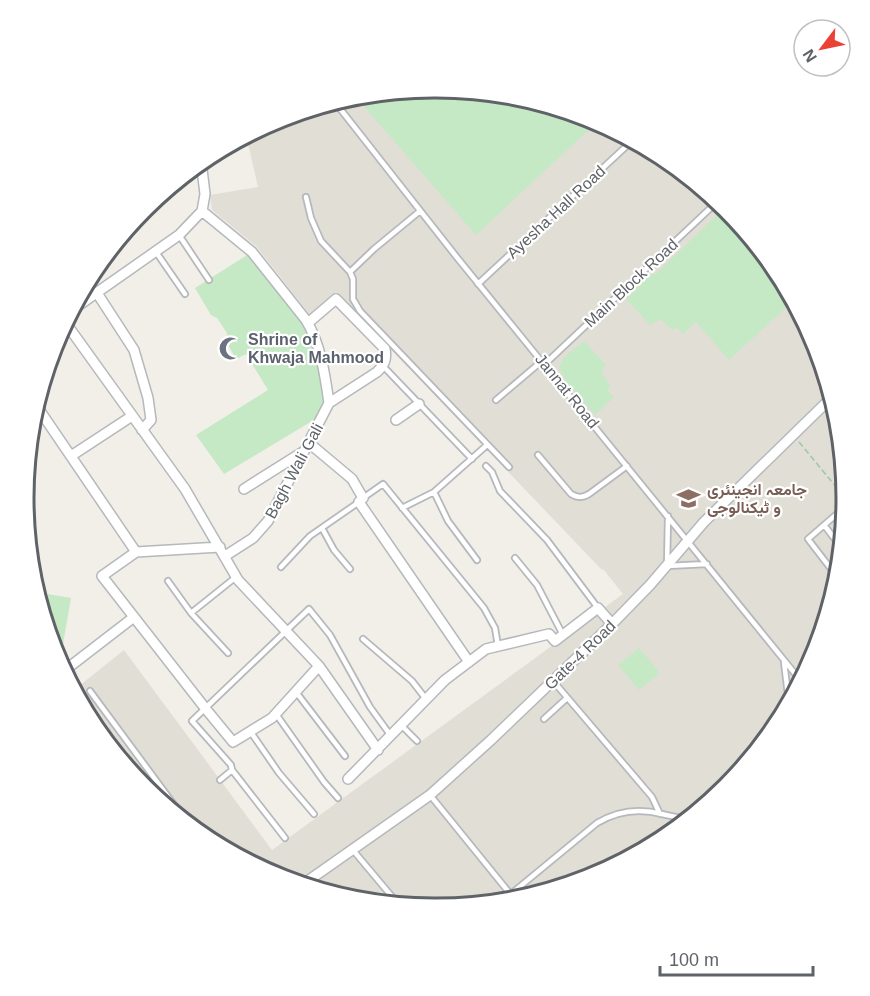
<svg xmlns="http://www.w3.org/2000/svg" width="870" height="996" font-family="Helvetica,Vazirmatn,sans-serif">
	<rect width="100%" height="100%" fill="#f1efe8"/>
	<path fill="#e1ded6" d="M435,87l81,8 77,23 71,38 62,52 51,62 38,71 23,77 8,80 -8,81 -23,77 -38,71 -52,62 -62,51 -71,38 -77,23 -80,8 -81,-8 -77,-23 -71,-38 -62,-52 -51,-62 -19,-36 50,-40 148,200 351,-256 -20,-25 -1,1 -266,-278 -26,23 -54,-69 -44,-36 -2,-15 48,-8 -12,-52 32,-17 77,-23z"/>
	<path fill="#c5e8c5" d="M435,87l81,8 82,26 -122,114 -122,-140z
		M725,207l52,63 16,31 -64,59 -33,-38 -13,12 -6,-7 -4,3 -12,-10 -5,1 -6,4 -24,-26 26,-27 3,3z
		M252,252l54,68 23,83 -12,26 -5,-8 -88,53 -28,-39 72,-45 -22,-36 -10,5 -10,-18 1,-8 -10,-15 -6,-3 -16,-27z
		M584,341l22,24 -3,3 -1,6 9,12 -4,4 7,7 -19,18 -30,-35 -6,-12 5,-11z
		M36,592l35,6 -11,63 2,6 -7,-12z
		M639,648l21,25 -21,17 -21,-25z"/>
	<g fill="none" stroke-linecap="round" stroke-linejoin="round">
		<defs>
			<path id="service" d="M334,101l121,154 346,426
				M306,197l5,21 10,23 29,31 3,7v20l7,12 149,156
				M179,235l30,45
				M156,252l29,42
				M350,272l24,-23 46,-38
				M478,284l155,-144
				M545,364l173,-163
				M383,366l89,93
				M496,400l46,-39
				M538,455l33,39c7,4 11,4 18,0l38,-28
				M486,466l6,6 8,19 47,49 51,68
				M434,492l14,29 29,39
				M363,498l20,-14 101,124 11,20 3,18
				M402,508l32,-16 53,-47
				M668,516l-1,50 40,-2
				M824,525l17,22
				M322,528l12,22 16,19
				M515,558l22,27 26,50
				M281,567l29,-31 49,-34
				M838,578l-30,-39 30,-26 3,-1 3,3
				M168,581l23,32 37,40
				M191,613l45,-36
				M363,639l49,42 14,18
				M784,662l5,41
				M554,682l98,115 8,17
				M90,691l99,134
				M296,692l49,64
				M276,714l48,68 14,16
				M544,719l23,-21
				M401,725l16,16
				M250,731l29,42 35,41
				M232,770l53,68
				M220,780l12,-10 -1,-5 -39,-44 117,-112 21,26 40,72 21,29
				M430,795l86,106
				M352,849l47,56
				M500,903l97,-80c20,-12 42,-15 65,-9 10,2 17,5 28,4"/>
			<path id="minor" d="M202,211l50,41 54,68c15,25 19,55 23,83
				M97,293l37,57 14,48 3,22 -9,10
				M72,310l107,-75 23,-24 3,-17 -4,-33
				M65,322l120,167 53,91 81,86 59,84
				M36,405l100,147
				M396,420l23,-16
				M309,443l43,36 11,19 -4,4 110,160
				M71,456l61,-40
				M244,489l57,-36
				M220,547l-84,5 -34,24 103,132 28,34 39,-24 47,-52
				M225,556l28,-18 15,-17 61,-118 48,-31c7,-7 10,-12 8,-23l-49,-50 -28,24
				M64,671l70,-54
				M348,779l97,-99 41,-31 63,-15 6,7 43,-33 14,16
				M302,885l128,-90 61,-55 121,-116 38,-39 54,-63 128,-125"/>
		</defs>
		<use href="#service" stroke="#b5b8bc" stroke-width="8"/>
		<use href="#minor" stroke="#b5b8bc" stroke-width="12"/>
		<path stroke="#9cc7a9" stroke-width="1.5" stroke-dasharray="6 3" stroke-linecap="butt" d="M799,442l47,57"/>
		<use href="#service" stroke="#fff" stroke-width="4.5"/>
		<use href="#minor" stroke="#fff" stroke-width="9"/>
	</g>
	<defs>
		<symbol id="mosque-bare" viewBox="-9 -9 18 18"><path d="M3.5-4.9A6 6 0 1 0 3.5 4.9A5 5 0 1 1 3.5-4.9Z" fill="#6b7280" stroke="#fff" stroke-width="2.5" paint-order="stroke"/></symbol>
		<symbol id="university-bare" viewBox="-9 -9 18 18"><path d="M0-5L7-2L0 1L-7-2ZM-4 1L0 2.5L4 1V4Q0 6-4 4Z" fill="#8d6e63" stroke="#fff" stroke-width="2.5" paint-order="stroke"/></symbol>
	</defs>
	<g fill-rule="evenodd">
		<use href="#mosque-bare" x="214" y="332" width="33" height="33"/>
		<use href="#university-bare" x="672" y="482" width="33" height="33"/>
	</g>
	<g text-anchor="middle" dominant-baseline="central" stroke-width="4.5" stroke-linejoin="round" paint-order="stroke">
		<g font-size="16" fill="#5f6368" stroke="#fff">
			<text transform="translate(556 212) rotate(-43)">Ayesha Hall Road</text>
			<text transform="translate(631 283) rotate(-43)">Main Block Road</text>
			<text transform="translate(567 391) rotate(51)">Jannat Road</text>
			<text transform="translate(294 471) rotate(-62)">Bagh Wali Gali</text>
			<text transform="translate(580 655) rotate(-44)">Gate-4 Road</text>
		</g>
		<g font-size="16" font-weight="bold" fill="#5b616d" stroke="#fff" text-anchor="start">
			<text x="248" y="339">Shrine of<tspan x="248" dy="18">Khwaja Mahmood</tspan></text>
		</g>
		<g font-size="16" font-weight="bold" fill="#785e54" stroke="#fff" text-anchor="start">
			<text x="707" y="489">جامعہ انجینئری<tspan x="707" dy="18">و ٹیکنالوجی</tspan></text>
		</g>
	</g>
	<path d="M0 0H870V996H0ZM434 98H436A400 400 0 0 1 836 498V498A400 400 0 0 1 436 898H434A400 400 0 0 1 34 498V498A400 400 0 0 1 434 98Z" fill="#fff" fill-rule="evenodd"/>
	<path fill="none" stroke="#5f6368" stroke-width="3" d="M434 98H436A400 400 0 0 1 836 498V498A400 400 0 0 1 436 898H434A400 400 0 0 1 34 498V498A400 400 0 0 1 434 98Z"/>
	<g transform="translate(822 48) rotate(238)"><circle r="28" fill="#ffffff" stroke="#bfc1c3" stroke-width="1.5"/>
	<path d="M0-4.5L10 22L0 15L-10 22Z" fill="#ea4335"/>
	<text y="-9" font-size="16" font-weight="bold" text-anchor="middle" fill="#5f6368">N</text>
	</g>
	<path d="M660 966v9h153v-9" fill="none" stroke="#5f6368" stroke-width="3"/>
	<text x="669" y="966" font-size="18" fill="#5f6368" stroke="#ffffff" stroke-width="4.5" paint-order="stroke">100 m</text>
</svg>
